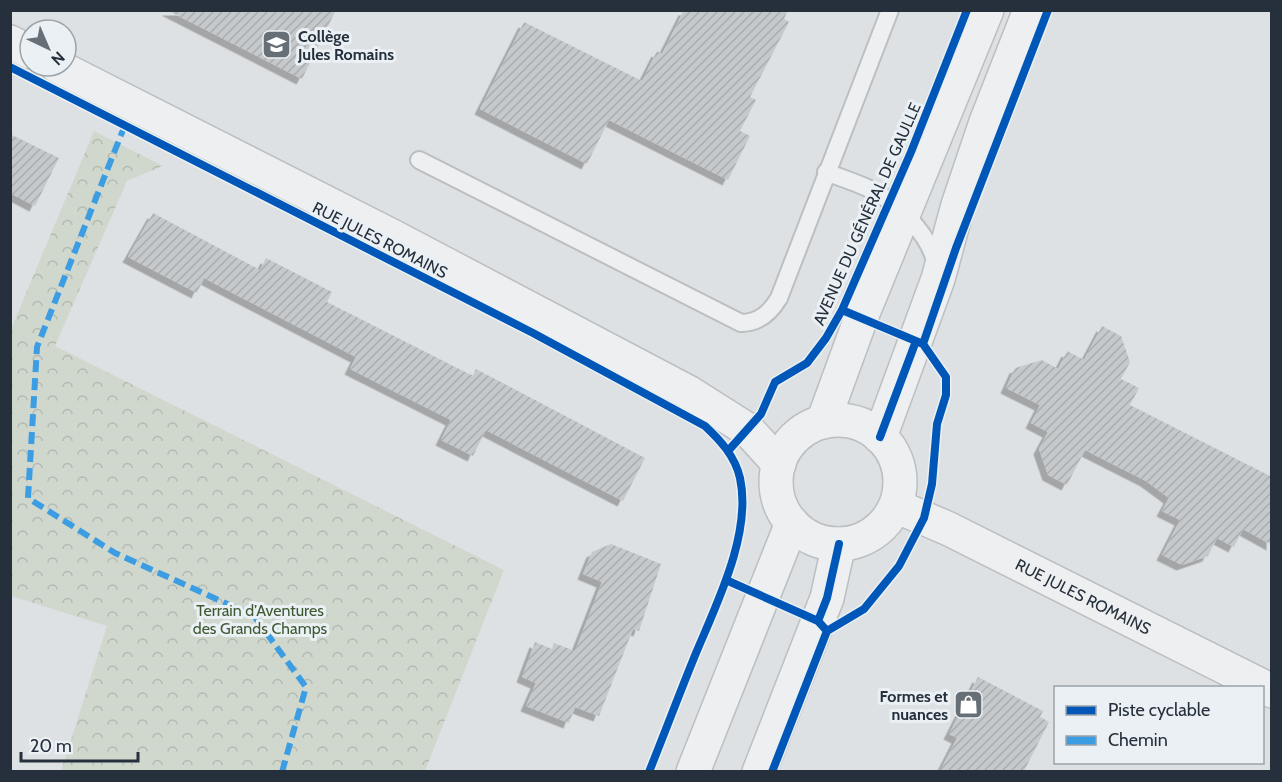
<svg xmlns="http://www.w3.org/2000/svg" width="1282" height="782" font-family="Cabin,sans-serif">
	<defs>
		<pattern id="park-crowns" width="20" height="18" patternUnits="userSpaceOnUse" patternTransform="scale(1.5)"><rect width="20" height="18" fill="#d0d8ce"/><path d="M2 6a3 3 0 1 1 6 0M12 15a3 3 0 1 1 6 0" fill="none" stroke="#b2bab2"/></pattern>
		<pattern id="building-hatch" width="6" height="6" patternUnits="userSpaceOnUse" patternTransform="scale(1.5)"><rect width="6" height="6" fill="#c6c9cb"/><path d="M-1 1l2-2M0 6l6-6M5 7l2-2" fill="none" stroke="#aaadaf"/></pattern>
		<filter id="shadow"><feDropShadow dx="-5.5" dy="5.5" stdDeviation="0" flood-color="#0004"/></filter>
	</defs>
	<rect width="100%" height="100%" fill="#dee1e3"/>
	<path fill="url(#park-crowns)" d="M94,131l69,35 -36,15 -72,165 449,224 -79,201h-364l46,-145 -96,-30v-267z"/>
	<path fill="url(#building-hatch)" filter="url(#shadow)" d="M167,10h169l-34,69z
		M684,10h104l-4,9 5,3 -39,75 6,3 -16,31 10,5 -22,44 -119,-60 -22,44 -107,-55 44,-87 118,59 15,-30 5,3z
		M10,134l49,24 -24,48 -25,-13z
		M153,213l107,57 6,-12 66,34 -5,10 146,74 3,-7 169,89 -22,43 -137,-71 -13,26 -32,-16 10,-20 -101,-51 6,-12 -152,-79 -7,15 -69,-36z
		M1102,326l19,10 9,26 -9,17 18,9 -9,17 142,72v68l-29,-16 -9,18 -17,-9 -9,18 -26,9 -20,-10 18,-35 -18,-9 7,-13 -23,-17 -61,-31 -18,35 -19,-10 -9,-26 9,-17 -17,-9 9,-18 -34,-17 9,-20 27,-8 16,9 9,-18 17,9z
		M611,544l50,20 -22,67 -6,-2 -34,87 -24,-9 -6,16 -43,-17 10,-23 -14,-6 13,-35 17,7 2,-6 21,8 27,-69 -19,-8 9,-22z
		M978,677l65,34 -3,6 9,5 -25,49h-84l17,-33 -8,-4z"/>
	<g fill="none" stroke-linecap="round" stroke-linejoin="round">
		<defs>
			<path id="lane" d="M419,160l322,163c18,0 29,-10 38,-25l111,-288
				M826,172c17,7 37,12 53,22 24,14 53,45 57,72"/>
			<g id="street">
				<path d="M10,42l20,10"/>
				<path d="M57,66l337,171 294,155 60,38 31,34"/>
				<circle cx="838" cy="482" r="62"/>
				<path d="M823,422l38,-104 126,-308"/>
				<path d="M880,437l58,-158 20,-74 28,-83 44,-112"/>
				<path id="s1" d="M896,506l53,23 323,162"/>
				<path d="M693,772l99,-249"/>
				<path d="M759,772l68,-174 12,-54"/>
			</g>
		</defs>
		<use href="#lane" stroke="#bcbfc1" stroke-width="20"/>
		<use href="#street" stroke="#bcbfc1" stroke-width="36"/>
		<use href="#lane" stroke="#edeff0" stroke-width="16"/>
		<use href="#street" stroke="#edeff0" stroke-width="33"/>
		<path stroke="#3c9de2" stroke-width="6" stroke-dasharray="12 6" stroke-linecap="butt" d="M125,125l-88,222 -9,151 87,55 139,63 52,71 -24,85"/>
		<defs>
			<path id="cycleway" d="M10,67l523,266 172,93c15,14 30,30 35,52 12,55 -23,125 -44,175 -16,39 -31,79 -47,119
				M842,310l81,34
				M923,344l33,-96 92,-238
				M880,437l36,-96
				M728,451l33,-37 14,-32 32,-19 19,-25 16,-28 69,-158 56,-142
				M726,580l92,41 9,10
				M818,621l9,-23 12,-54
				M772,772l55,-141 37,-22 35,-43 25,-48 8,-34 5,-60 9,-29v-18l-23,-33"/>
		</defs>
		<use href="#cycleway" stroke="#eaf0f4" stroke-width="11"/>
		<use href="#cycleway" stroke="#0057b8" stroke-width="8"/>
	</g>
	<defs>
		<symbol id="school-square" viewBox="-11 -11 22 22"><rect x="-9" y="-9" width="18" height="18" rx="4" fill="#666e76" stroke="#eaf0f4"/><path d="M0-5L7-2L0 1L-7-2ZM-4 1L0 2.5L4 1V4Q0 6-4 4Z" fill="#fff"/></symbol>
		<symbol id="shop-square" viewBox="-11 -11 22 22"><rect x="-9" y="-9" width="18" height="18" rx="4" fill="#666e76" stroke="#eaf0f4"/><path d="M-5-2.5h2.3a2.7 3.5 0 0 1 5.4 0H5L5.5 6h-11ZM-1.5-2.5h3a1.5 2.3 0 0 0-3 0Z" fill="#fff"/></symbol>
	</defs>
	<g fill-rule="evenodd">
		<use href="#school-square" x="260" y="28" width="33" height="33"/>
		<use href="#shop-square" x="952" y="688" width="33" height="33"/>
	</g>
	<g text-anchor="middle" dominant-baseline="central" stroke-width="6" stroke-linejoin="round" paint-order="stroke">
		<g font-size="16" font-weight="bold" fill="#25303c" stroke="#eaf0f4" text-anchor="start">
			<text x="298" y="36">Collège<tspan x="298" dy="18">Jules Romains</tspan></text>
			<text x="948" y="696" text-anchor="end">Formes et<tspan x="948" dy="18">nuances</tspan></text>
		</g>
		<g font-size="16" fill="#25303c" stroke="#eaf0f4">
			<text transform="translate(867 214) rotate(-66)">AVENUE DU GÉNÉRAL DE GAULLE</text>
			<text transform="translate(380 240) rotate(27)">RUE JULES ROMAINS</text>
			<text stroke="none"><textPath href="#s1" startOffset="208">RUE JULES ROMAINS</textPath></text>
		</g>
		<g font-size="16" fill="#3e5932" stroke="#eaf0f4">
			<text x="260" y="610">Terrain d’Aventures<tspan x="260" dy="18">des Grands Champs</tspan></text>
		</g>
	</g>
	<rect width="1282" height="782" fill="none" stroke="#25303c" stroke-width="24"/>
	<rect x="1054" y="686" width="210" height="78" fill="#eaf0f4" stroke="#9ba3aa" stroke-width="1.5"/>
	<rect x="1066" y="706" width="30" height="9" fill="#0057b8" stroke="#9ba3aa" stroke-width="1.5"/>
	<text x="1108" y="716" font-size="18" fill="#25303c">Piste cyclable</text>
	<rect x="1066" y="736" width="30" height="9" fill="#3c9de2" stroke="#9ba3aa" stroke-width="1.5"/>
	<text x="1108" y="746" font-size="18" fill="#25303c">Chemin</text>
	<g transform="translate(48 48) rotate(136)"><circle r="28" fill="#eaf0f4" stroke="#9ba3aa" stroke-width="1.5"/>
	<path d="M0-4.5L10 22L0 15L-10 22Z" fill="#666e76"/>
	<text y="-9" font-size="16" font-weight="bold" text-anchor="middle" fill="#25303c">N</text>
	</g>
	<path d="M21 752v9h117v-9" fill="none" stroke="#25303c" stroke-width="3"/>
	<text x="30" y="752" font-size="18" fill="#25303c" stroke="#eaf0f4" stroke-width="4.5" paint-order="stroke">20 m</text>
</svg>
